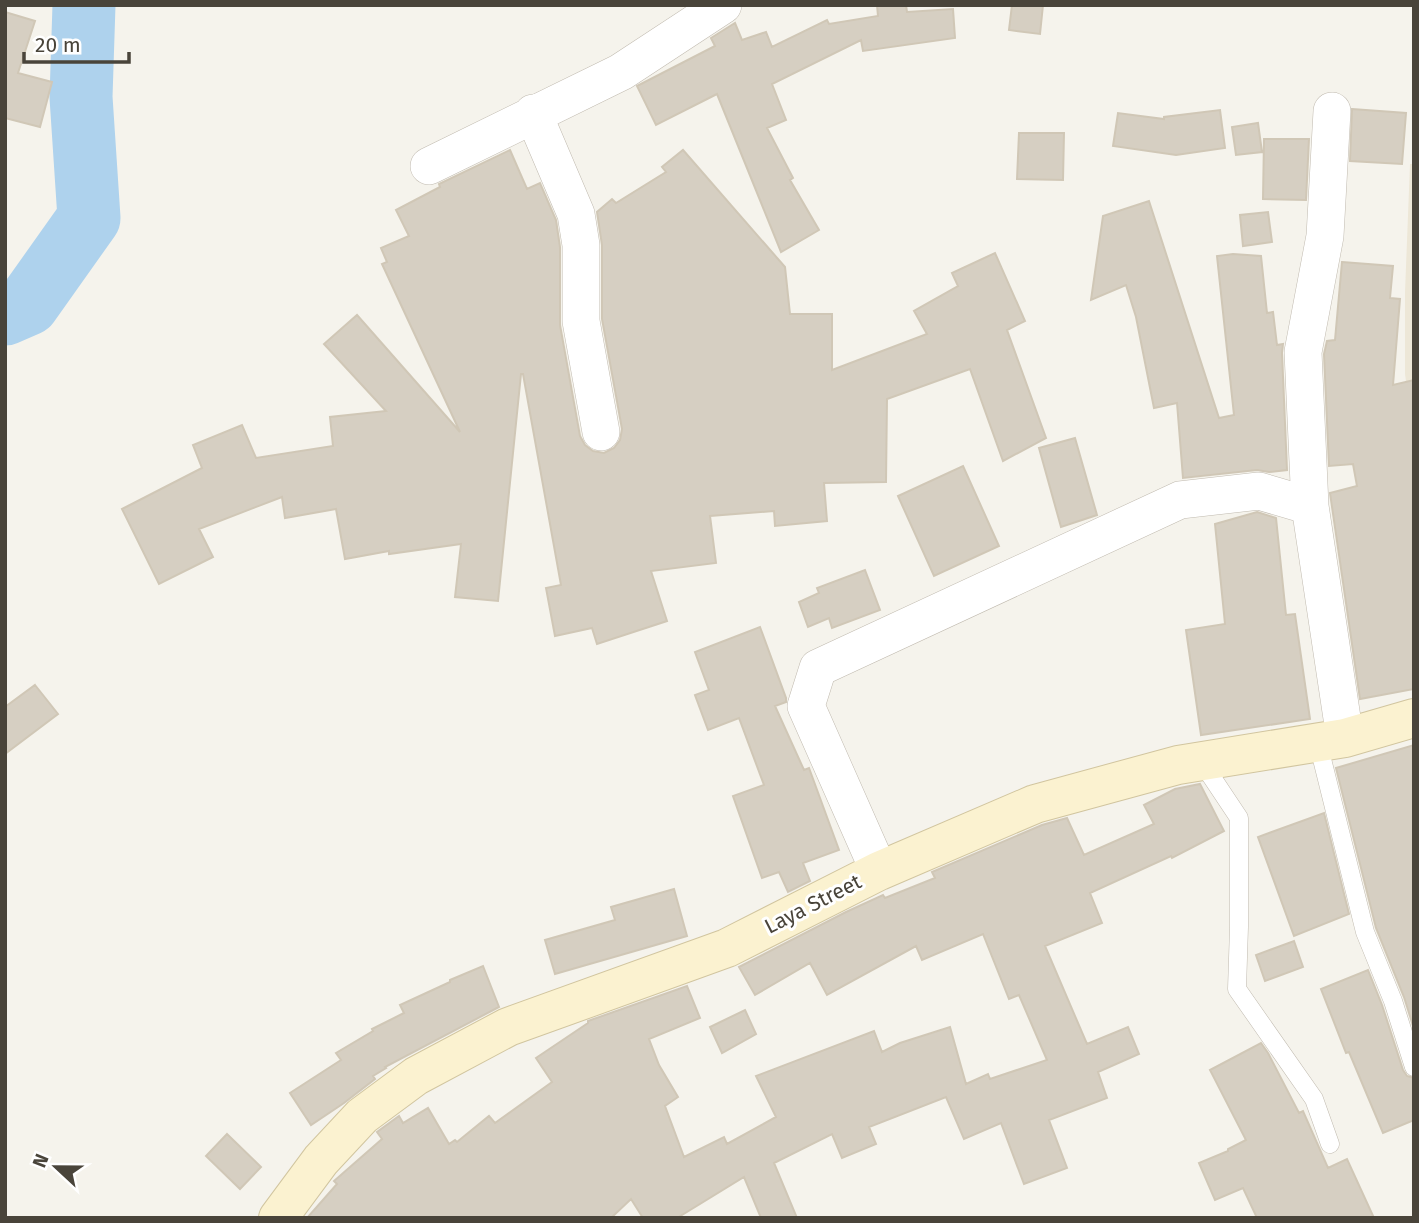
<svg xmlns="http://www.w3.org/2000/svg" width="1419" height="1223" font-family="'Fira Sans',sans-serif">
	<rect width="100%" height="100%" fill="#f5f3ec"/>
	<path fill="#ede7d7" d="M1410,164h4v276l-9,-66v-82z"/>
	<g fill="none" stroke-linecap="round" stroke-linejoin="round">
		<path stroke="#aed2ed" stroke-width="63" d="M5,314l23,-10 61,-86 -8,-121 3,-92"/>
	</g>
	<path fill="#d6cfc2" stroke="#d0c7b6" stroke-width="2" d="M877,5h29l1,7 46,-3 2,29 -92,13 -2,-11 -89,44 14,36 -19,8 26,50 -3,2 29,50 -38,22 -64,-158 -61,31 -19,-39 78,-40 -4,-8 24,-15 7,17 24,-8 6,15 55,-27 2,4 49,-8z
		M1012,5h31l-3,29 -31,-4z
		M5,12l30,9 -17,52 34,9 -12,45 -35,-9z
		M1352,109l54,4 -4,51 -52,-3z
		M1220,110l5,38 -49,7 -63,-9 5,-33 46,6v-2z
		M1258,123l4,29 -26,3 -4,-28z
		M1019,133h45l-1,47 -46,-1z
		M1264,139h45l-3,61 -43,-1z
		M510,150l17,39 13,-6 16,37 4,27v78l20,111 5,9 8,6 11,2 10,-5 6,-8 2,-11 -20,-110v-74l-5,-33 15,-13 4,4 50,-31 -4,-5 21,-17 102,117 5,47h42v56l95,-36 -13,-23 44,-25 -6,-13 43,-20 30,68 -18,9 39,108 -43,23 -33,-92 -83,30 -1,83 -62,1 3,38 -52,5 -1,-15 -64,5 6,47 -65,8 16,50 -70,23 -5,-16 -37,8 -9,-48 15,-3 -38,-211h-2l-23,227 -43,-4 6,-53 -72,10v-3l-44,8 -9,-50 -51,9 -3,-21 -83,32 14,28 -54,27 -37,-75 80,-41 -9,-23 49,-20 14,33 77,-12 -3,-29 56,-6 -62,-67 33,-29 103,117 -78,-168 5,-2 -6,-14 28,-12 -13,-26 44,-23 -1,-3z
		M1149,201l70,217 15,-3 -17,-159 16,-2 28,2 6,57 6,-1 4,33 6,-1 -1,9 5,117 -18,2 -12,-2 -74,8 -6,-75 -23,5 -18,-91 -10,-32 -35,15 12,-84z
		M1268,212l4,30 -29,4 -3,-31z
		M1342,262l51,4 -3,32 10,1 -7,86 21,-5v309l-54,10 -30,-206 27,-7 -4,-22 -24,2 -5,-112 3,-13 8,-1z
		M1075,438l22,77 -36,12 -22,-79z
		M963,466l36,80 -65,30 -36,-80z
		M1257,512l19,6 10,97 9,-1 15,105 -109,16 -15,-105 39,-6 -10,-100z
		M865,570l15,40 -48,18 -3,-10 -21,9 -9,-25 20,-9 -2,-5z
		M760,627l26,71v4l-11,4 29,64 5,-2 30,82 -36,13 7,18 -22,11 -9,-20 -17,6 -29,-82 31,-11 -25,-67 -31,12 -13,-35 14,-5 -14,-38z
		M35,685l23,29 -53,40v-47z
		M1414,745v284l-10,-32 -28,-69 -40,-160z
		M1200,784l24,47 -52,27 -1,-2 -81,37 12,30 -57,23 42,98 41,-17 11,27 -41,18 9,26 -58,22 18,48 -43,16 -23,-61 -37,16 -18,-42 -77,30 7,17 -34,14 -10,-24 -58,29 23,55h-36l-17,-41 -67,41h-34l-12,-19 -20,19h-304l30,-34 -3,-3 48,-42 -5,-7 22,-16 4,7 25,-15 21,36 6,-4 2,2 32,-26 6,7 57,-41 -16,-24 52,-35v-2l99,-35 13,32 -51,21 10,26 19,32 -13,9 19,51 40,-20 3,7 49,-27 -20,-41 118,-45 8,21 18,-9 50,-16 16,57 22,-10 2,5 57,-19 -28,-65 -10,4 -26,-65 -61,26 -6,-14 -89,49 -17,-32 -55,32 -16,-28 107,-55 37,-17 2,3 50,-20 -3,-6 110,-47 25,-7 17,37 70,-31 -10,-19 31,-16z
		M1324,813l25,101 -55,22 -36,-99z
		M674,889l13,47 -132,38 -10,-34 70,-20 -4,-13z
		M1294,941l9,26 -38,14 -9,-26z
		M483,966l16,41 -114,60 1,1 -13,8 2,3 -31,24 -33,22 -21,-32 51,-33 -5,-7 37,-22 -1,-2 32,-16 -4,-8 50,-23v-2z
		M1368,970l14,35 21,65 4,6 7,2v42l-31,13 -34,-81 -3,1 -25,-64z
		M745,1010l11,24 -34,19 -12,-26z
		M1261,1043l7,10 31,60 4,-2 25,57 19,-9 27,59h-117l-14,-30 -28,12 -16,-37 29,-12v-2l18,-9 -36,-70z
		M227,1134l34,33 -21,22 -34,-33z"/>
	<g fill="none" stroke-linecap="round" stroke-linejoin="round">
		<defs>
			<path id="lane" d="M1318,743l47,189 28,69 21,66
				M1201,761l38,57v109l-2,62 77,110 16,45"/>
			<path id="street" d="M533,113l43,101 5,31v76l20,111
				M429,166l192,-94 102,-67
				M1310,506l-7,-154 22,-116 7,-125
				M879,871l-73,-165 12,-38 362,-168 79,-9 51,15 35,232"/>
			<path id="secondary" d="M278,1218l43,-58 41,-44 54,-40 92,-49 219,-79 152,-77 156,-67 143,-39 167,-27 69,-20"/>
		</defs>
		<use href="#lane" stroke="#c0baaf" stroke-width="19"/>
		<use href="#street" stroke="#c0baaf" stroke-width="38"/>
		<use href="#secondary" stroke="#d1c59f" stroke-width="40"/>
		<use href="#lane" stroke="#fff" stroke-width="18"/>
		<use href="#street" stroke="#fff" stroke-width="37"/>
		<use href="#secondary" stroke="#fbf2d0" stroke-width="38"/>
	</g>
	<g text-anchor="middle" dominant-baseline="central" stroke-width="6" stroke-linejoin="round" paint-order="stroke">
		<g font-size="21" fill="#49443a" stroke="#fff">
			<text transform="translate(813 904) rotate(-27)">Laya Street</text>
		</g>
	</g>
	<rect width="1419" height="1223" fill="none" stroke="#49443a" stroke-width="14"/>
	<g transform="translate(56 1167) rotate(292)" stroke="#ffffff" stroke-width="5" paint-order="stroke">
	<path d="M0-5L12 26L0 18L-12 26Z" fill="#49443a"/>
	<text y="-10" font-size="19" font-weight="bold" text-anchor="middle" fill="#49443a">N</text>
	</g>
	<path d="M24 52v10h105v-10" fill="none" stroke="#49443a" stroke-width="3.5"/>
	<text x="35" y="52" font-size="21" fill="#49443a" stroke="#ffffff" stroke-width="5" paint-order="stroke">20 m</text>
</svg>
